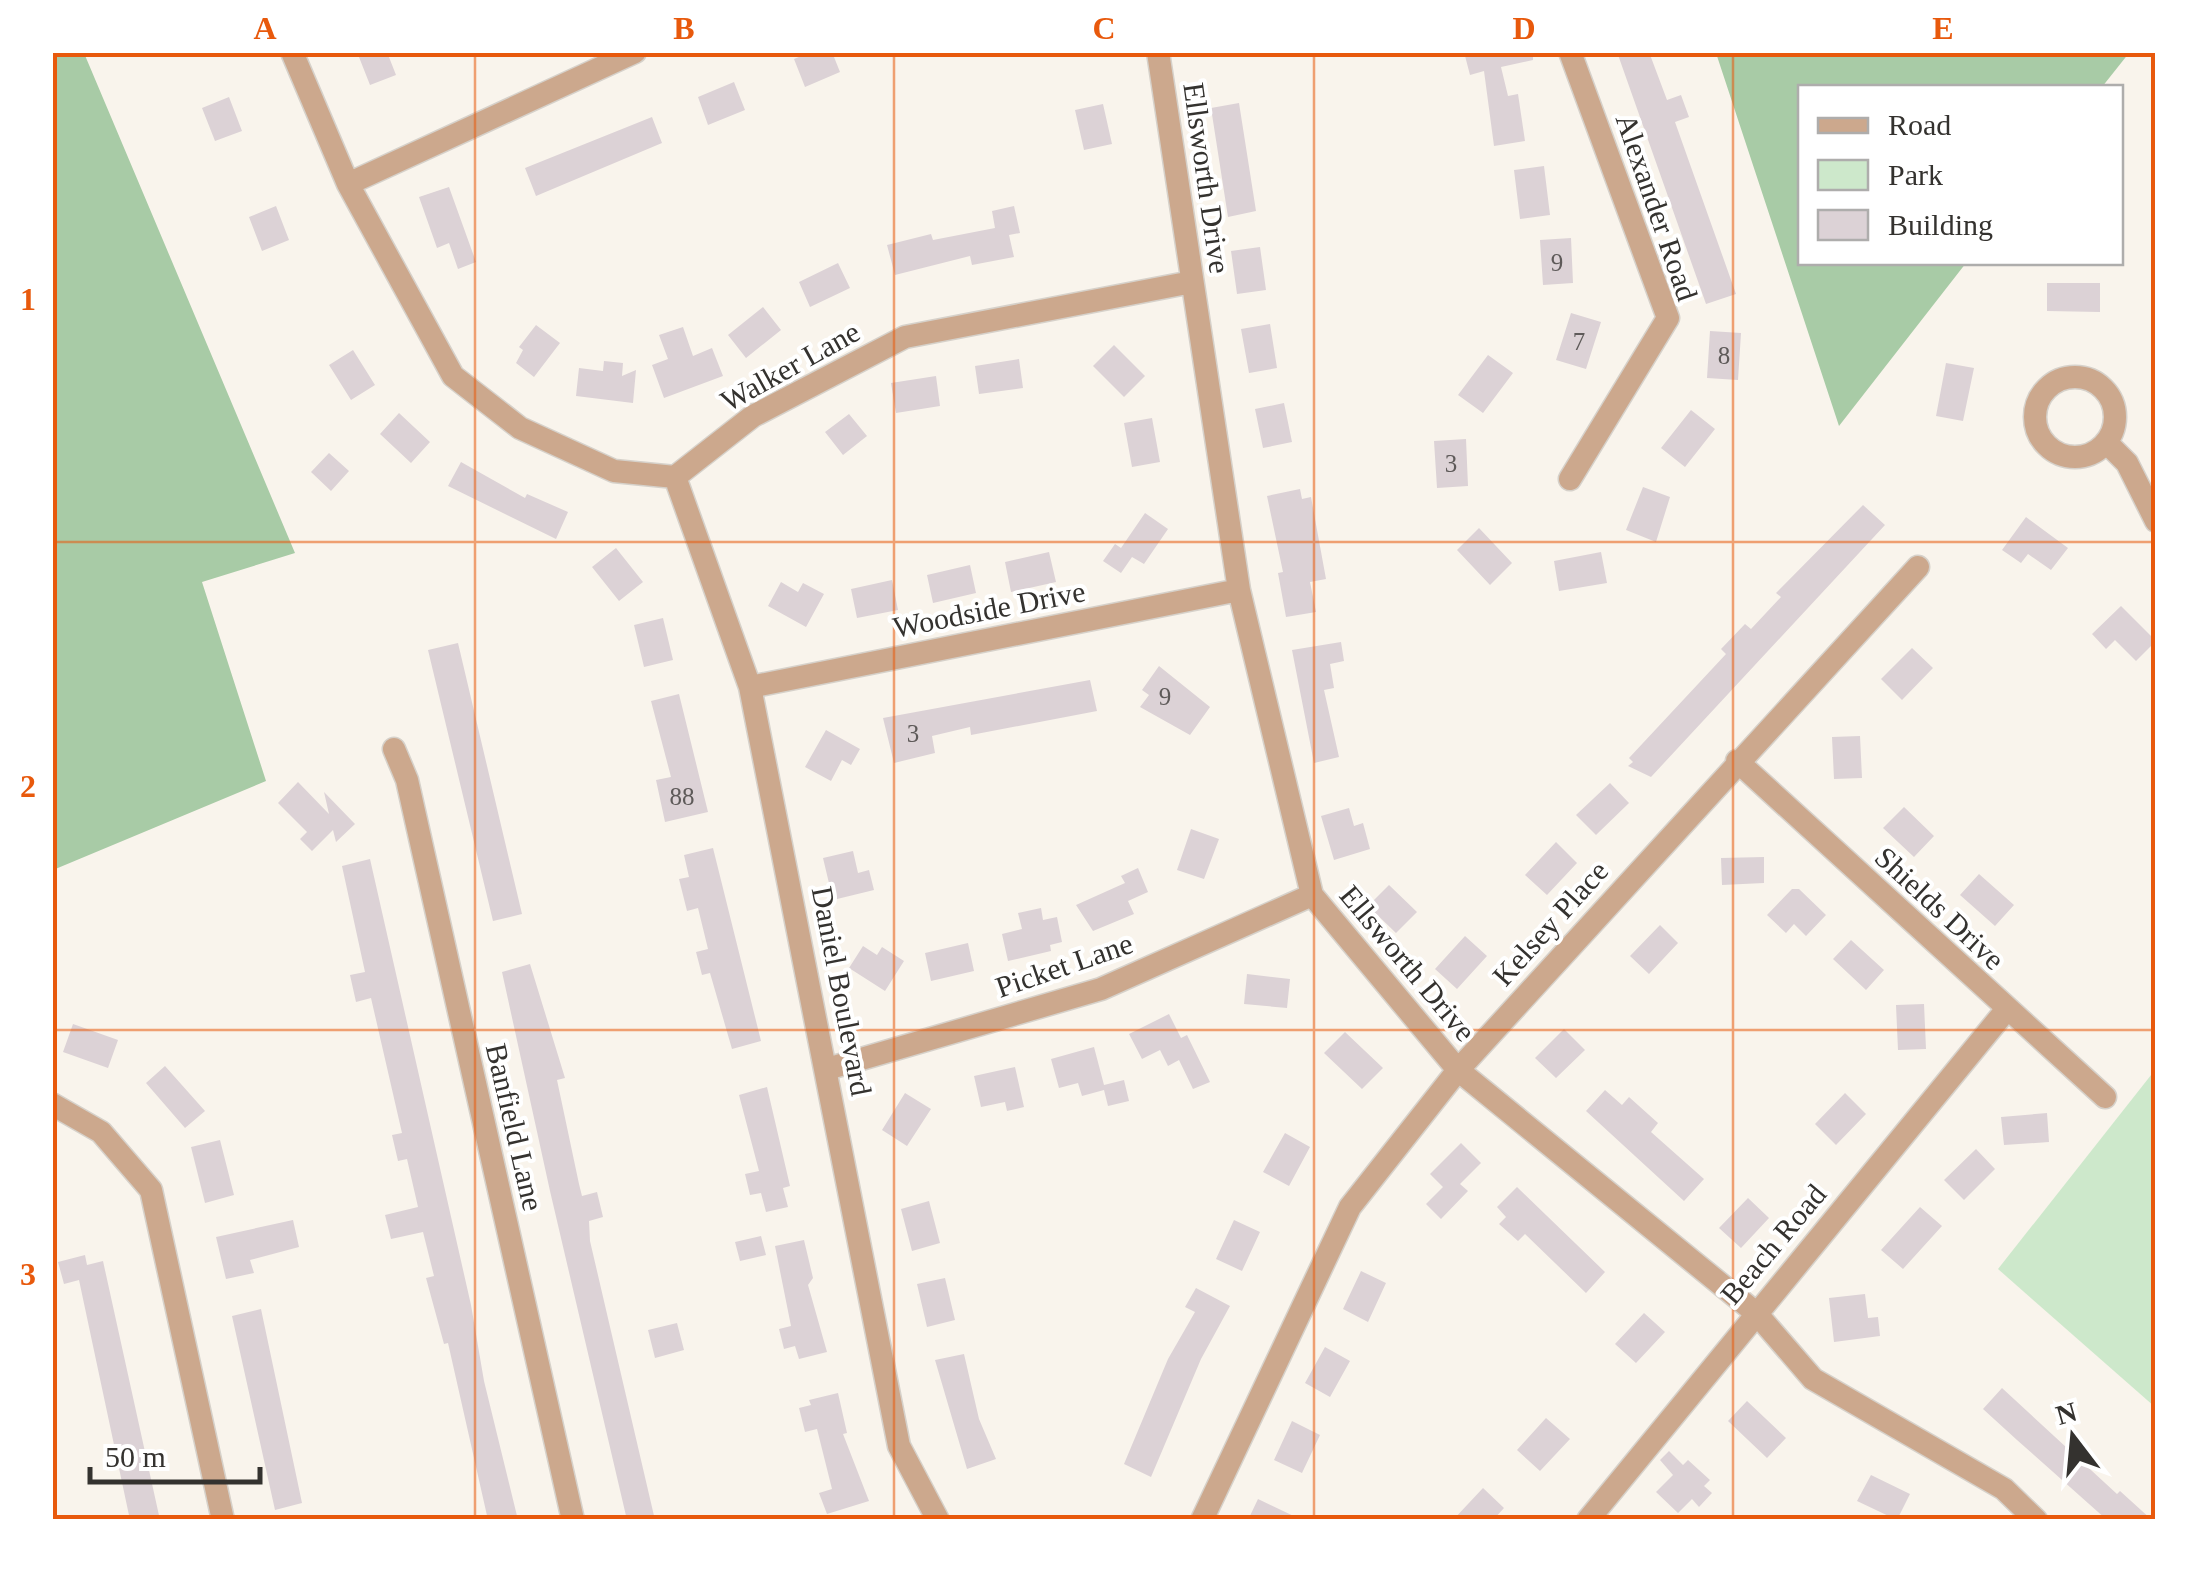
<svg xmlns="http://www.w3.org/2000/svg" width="2208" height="1572" font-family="Georgia,serif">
	<rect width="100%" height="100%" fill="#f9f4ec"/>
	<path fill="#cde8cb" d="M2155,1070v337l-157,-138z"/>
	<path fill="#a8cba6" d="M84,53l211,500 -93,29 64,199 -213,89 -1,-817z
		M1716,53v-1l413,1 -27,34 -302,1v174l166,1 -127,163z"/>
	<path fill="#dcd2d6" d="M357,52h30l9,23 -26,10z
		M811,52h21l8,20 -35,15 -11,-28z
		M1464,52h69v8l-32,7 7,29 10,-2 7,47 -31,5 -10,-75 -14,4z
		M1617,52h32l18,48 14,-5 8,22 -14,5 61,172 -30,10z
		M734,82l11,28 -37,15 -10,-28z
		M229,97l13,34 -27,10 -13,-33z
		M1239,103l17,108 -28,6 -17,-109z
		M1103,104l9,40 -28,6 -9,-40z
		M652,117l10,26 -126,53 -11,-28z
		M1544,166l6,49 -30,4 -6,-49z
		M449,187l27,75 -18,7 -9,-26 -12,5 -18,-51z
		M276,206l13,34 -27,11 -13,-34z
		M1014,206l6,27 -11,2 5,22 -42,8 -2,-9 -75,19 -8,-30 44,-11 2,6 62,-12 -3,-17z
		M1571,238l2,45 -30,2 -3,-45z
		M1260,247l6,43 -29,4 -6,-43z
		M838,263l12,25 -40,19 -11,-25z
		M2047,283h53v29l-53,-1z
		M763,307l18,23 -35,28 -18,-23z
		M1571,313l30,9 -15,47 -30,-9z
		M1270,324l7,44 -28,5 -8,-44z
		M536,325l24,18 -26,34 -18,-14 7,-13 -4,-3z
		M683,327l10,29 19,-8 11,28 -59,22 -12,-33 16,-6 -9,-24z
		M1710,331l31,2 -3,47 -31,-2z
		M1114,345l31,31 -21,21 -31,-31z
		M353,350l22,35 -24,15 -22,-35z
		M1488,355l25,18 -30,40 -25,-18z
		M1019,359l4,29 -44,6 -4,-28z
		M604,361l19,2 -1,13 14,-6 -3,33 -57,-7 3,-28 24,3z
		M1946,363l28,5 -11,53 -27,-5z
		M936,376l4,30 -44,7 -5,-30z
		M1284,403l8,39 -29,6 -8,-39z
		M1691,410l24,19 -30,38 -24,-19z
		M399,413l31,29 -19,21 -31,-29z
		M849,414l18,22 -24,19 -18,-23z
		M1152,418l8,44 -28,5 -8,-44z
		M1466,439l2,47 -31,2 -3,-47z
		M329,453l20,18 -18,20 -20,-19z
		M461,462l64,36 2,-4 41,18 -12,27 -108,-53z
		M1643,487l27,10 -14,45 -30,-12z
		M1300,489l2,10 9,-2 15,82 -16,3 6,30 -30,5 -8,-44 5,-1 -16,-76z
		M1863,505l22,20 -234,252 -23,-11 5,-4 -4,-4 97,-104 -5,-5 24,-25 6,5 30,-32 -5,-4z
		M1145,513l23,16 -24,35 -12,-7 -11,16 -18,-12 12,-17 6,4z
		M2026,517l42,31 -17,22 -23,-16 -7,9 -19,-13z
		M1479,528l33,35 -22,22 -33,-35z
		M616,548l27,34 -24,19 -27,-34z
		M1049,552l7,30 -45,10 -6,-30z
		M1601,552l6,31 -48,8 -5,-30z
		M970,565l6,28 -43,10 -6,-28z
		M892,580l6,30 -41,8 -6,-29z
		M781,582l17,10 5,-9 21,11 -18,33 -38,-21z
		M2121,606l35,35 -20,20 -21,-21 -9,9 -14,-15z
		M663,618l10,42 -29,7 -10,-42z
		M1341,642l3,19 -14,3 4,24 -10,2 15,67 -25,6 -22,-113z
		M458,643l64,271 -29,7 -65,-271z
		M1912,648l21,20 -31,32 -21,-21z
		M1159,666l51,41 -20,28 -50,-28 9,-12 -7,-5z
		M1090,680l7,31 -126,24 -1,-8 -38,9 3,17 -41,10 -11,-45z
		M679,694l29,118 -43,10 -9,-42 15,-3 -20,-76z
		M826,730l34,19 -9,16 -9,-5 -11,21 -26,-14z
		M1860,736l2,42 -28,1 -2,-42z
		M298,782l31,32 -5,-22 31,32 -19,18 -3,-12 -21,21 -12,-12 7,-7 -29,-29z
		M1610,783l19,20 -33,32 -20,-20z
		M1904,807l30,29 -20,21 -31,-29z
		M1349,808l5,18 9,-3 7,26 -36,11 -13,-44z
		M1191,829l28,10 -15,40 -27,-9z
		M1556,842l21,21 -30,32 -22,-20z
		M713,848l48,193 -29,8 -22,-76 -8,2 -6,-23 12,-3 -10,-41 -11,3 -8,-32 10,-2 -5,-22z
		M853,851l5,22 11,-3 5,20 -41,10 -10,-42z
		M1764,857v26l-42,2 -1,-27z
		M370,859l101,446 13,76 34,139h-30l-40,-177 -4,1 -18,-66 8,-2 -11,-44 -32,7 -6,-24 33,-8 -11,-48 -9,2 -6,-26 10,-2 -31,-135 -15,4 -6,-27 15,-3 -23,-106z
		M1138,868l10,24 -20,9 6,13 -41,17 -17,-26 49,-22 -4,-7z
		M1979,874l35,31 -19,21 -35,-31z
		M1389,885l28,27 -21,21 -28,-27z
		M1792,889h7l27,26 -20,21 -12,-12 -8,9 -19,-18z
		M1041,908l2,12 14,-3 5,25 -12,3 1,6 -43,10 -6,-27 20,-5 -4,-16z
		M1660,925l18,18 -29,31 -19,-18z
		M1465,936l22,20 -30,33 -22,-20z
		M1851,940l33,30 -18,20 -33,-31z
		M968,943l6,28 -43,10 -6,-28z
		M863,946l14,9 5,-8 22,14 -19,30 -36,-23z
		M530,964l35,114 -8,2 22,104 3,12 15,-4 6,25 -14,4 1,20 65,279h-28l-77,-329 -48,-219z
		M1247,974l43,5 -3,29 -43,-4z
		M1924,1004l2,45 -28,1 -2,-45z
		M1169,1014l12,24 6,-3 23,47 -17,7 -14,-29 -11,6 -8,-16 -18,9 -13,-25z
		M73,1024l45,16 -10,28 -45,-16z
		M1564,1029l21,21 -29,28 -21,-20z
		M1345,1032l38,36 -21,21 -38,-36z
		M1094,1047l10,38 20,-5 5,21 -21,5 -4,-16 -22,6 -4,-13 -19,5 -8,-29z
		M165,1066l40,45 -20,17 -39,-45z
		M1015,1067l9,40 -17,4 -2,-9 -24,5 -7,-31z
		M767,1087l23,99 -7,2 5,19 -22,5 -5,-19 -11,2 -5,-21 14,-3 -20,-76z
		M1605,1090l17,15 7,-8 29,26 -7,9 53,47 -20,22 -98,-90z
		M905,1093l26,16 -24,37 -25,-16z
		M1845,1093l21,21 -30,31 -21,-21z
		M2047,1113l2,29 -45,3 -3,-28z
		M1285,1133l25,14 -21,39 -26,-14z
		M220,1140l14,55 -29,8 -14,-56z
		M1461,1143l20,20 -21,21 8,7 -27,28 -15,-15 17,-17 -13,-13z
		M1976,1149l19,20 -31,31 -20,-20z
		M1517,1187l88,85 -19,21 -61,-59 -7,7 -19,-17 7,-7 -9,-10z
		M1748,1198l21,20 -28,30 -22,-20z
		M929,1201l11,42 -28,8 -11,-42z
		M1920,1207l22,19 -39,43 -22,-19z
		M293,1220l6,27 -49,13 4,13 -28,6 -10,-42z
		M1234,1220l26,12 -18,39 -26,-12z
		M761,1236l5,19 -26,6 -5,-19z
		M804,1240l9,38 -5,7 19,67 -28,7 -4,-13 -11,3 -5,-20 12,-3 -16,-80z
		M85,1255l2,10 16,-4 57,259h-30l-51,-240 -15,4 -6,-22z
		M1361,1271l25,12 -18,39 -25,-13z
		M945,1278l10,42 -28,7 -10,-43z
		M1196,1288l34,18 -29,53 -50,118 -27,-13 44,-105 27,-47 -10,-5z
		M1865,1294l3,24 10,-1 2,19 -46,6 -5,-44z
		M261,1309l41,194 -27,7 -43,-194z
		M1644,1313l21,19 -29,31 -21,-19z
		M677,1323l7,27 -29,8 -7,-28z
		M1325,1347l25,14 -20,36 -25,-14z
		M964,1354l15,65 17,40 -29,10 -32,-109z
		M2002,1388l115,106 3,-3 32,29h-45l-90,-80 -34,-31z
		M838,1393l9,40 -4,1 26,67 -42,13 -8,-21 13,-4 -15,-60 -12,3 -6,-24 12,-3 -2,-5z
		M1747,1401l39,37 -19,20 -39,-37z
		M1546,1418l24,21 -30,32 -23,-21z
		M1292,1421l28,14 -18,38 -28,-13z
		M1669,1451l14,14 5,-5 22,20 -6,6 8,7 -13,14 -7,-8 -14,14 -22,-21 17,-17 -13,-15z
		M1871,1475l39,19 -13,26 -40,-19z
		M1483,1488l21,20 -11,12h-40z
		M1258,1499l44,21h-54z"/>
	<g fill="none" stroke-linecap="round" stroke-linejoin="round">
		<defs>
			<path id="minor" d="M292,52l56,132 105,192 67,52 94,43 61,6 78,-61 152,-79 287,-55
				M1158,52l81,538 73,305 146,175 298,243 57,66 191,110 32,31
				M348,184l287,-132
				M2035 417a40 40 0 1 1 80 0a40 40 0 1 1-80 0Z
				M2106,442l21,21 29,58
				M675,477l75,210 149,759 39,74
				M1570,479l98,-161 -98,-266
				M750,687l489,-97
				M394,749l13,31 166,740
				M1737,761l368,336
				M827,1069l274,-80 211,-94
				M52,1104l49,28 50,58 72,330
				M1202,1520l148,-313 108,-137 460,-503
				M1588,1520l419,-511"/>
		</defs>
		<use href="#minor" stroke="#d6d1ca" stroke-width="25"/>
		<use href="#minor" stroke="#cca88d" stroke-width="22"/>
	</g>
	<path fill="none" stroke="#e8590c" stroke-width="2.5" stroke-opacity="0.55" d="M475,52v1468M894,52v1468M1314,52v1468M1733,52v1468M52,542h2104M52,1030h2104"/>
	<g text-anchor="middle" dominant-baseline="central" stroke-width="8" stroke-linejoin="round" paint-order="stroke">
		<g font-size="25" fill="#5e5a59">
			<text x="1557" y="262">9</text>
			<text x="1579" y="341">7</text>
			<text x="1724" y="355">8</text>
			<text x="1451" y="463">3</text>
			<text x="1165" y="696">9</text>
			<text x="913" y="733">3</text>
			<text x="682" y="796">88</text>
		</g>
		<g font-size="30" fill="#34322f" stroke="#fff">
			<text transform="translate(1207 178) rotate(82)">Ellsworth Drive</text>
			<text transform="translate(1657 207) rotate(71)">Alexander Road</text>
			<text transform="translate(790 366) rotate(-29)">Walker Lane</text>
			<text transform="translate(989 609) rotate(-11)">Woodside Drive</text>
			<text transform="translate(1940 908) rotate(43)">Shields Drive</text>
			<text transform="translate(1550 923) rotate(-48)">Kelsey Place</text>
			<text transform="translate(1408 963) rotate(50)">Ellsworth Drive</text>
			<text transform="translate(1064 965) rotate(-19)">Picket Lane</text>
			<text transform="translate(842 991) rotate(79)">Daniel Boulevard</text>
			<text transform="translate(515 1127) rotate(77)">Banfield Lane</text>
			<text transform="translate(1773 1244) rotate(-50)">Beach Road</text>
		</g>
	</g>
	<rect width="2208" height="1572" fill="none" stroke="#ffffff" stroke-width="110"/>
	<rect x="1798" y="85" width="325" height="180" fill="#ffffff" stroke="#aeadac" stroke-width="2.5"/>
	<rect x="1818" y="118" width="50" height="15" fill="#cca88d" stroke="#aeadac" stroke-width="2.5"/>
	<text x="1888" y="135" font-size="30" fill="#34322f">Road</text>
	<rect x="1818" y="160" width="50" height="30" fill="#cde8cb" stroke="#aeadac" stroke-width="2.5"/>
	<text x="1888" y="185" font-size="30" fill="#34322f">Park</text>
	<rect x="1818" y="210" width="50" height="30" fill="#dcd2d6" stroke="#aeadac" stroke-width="2.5"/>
	<text x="1888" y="235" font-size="30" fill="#34322f">Building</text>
	<g transform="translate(2073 1437) rotate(344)" stroke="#ffffff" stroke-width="8" paint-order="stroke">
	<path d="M0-8L18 38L0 25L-18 38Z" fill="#34322f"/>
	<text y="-15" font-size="28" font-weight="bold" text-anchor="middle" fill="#34322f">N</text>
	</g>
	<path d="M90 1467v15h170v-15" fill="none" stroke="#34322f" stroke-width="5"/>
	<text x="105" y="1467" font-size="30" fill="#34322f" stroke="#ffffff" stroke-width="8" paint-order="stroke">50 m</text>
	<rect x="55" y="55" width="2098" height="1462" fill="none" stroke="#e8590c" stroke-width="4"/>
	<g font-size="32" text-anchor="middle" font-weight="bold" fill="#e8590c">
		<text x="265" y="39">A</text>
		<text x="684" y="39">B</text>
		<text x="1104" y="39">C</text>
		<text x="1524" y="39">D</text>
		<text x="1943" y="39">E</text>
		<text x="28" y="310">1</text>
		<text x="28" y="797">2</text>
		<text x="28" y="1285">3</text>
	</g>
</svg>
